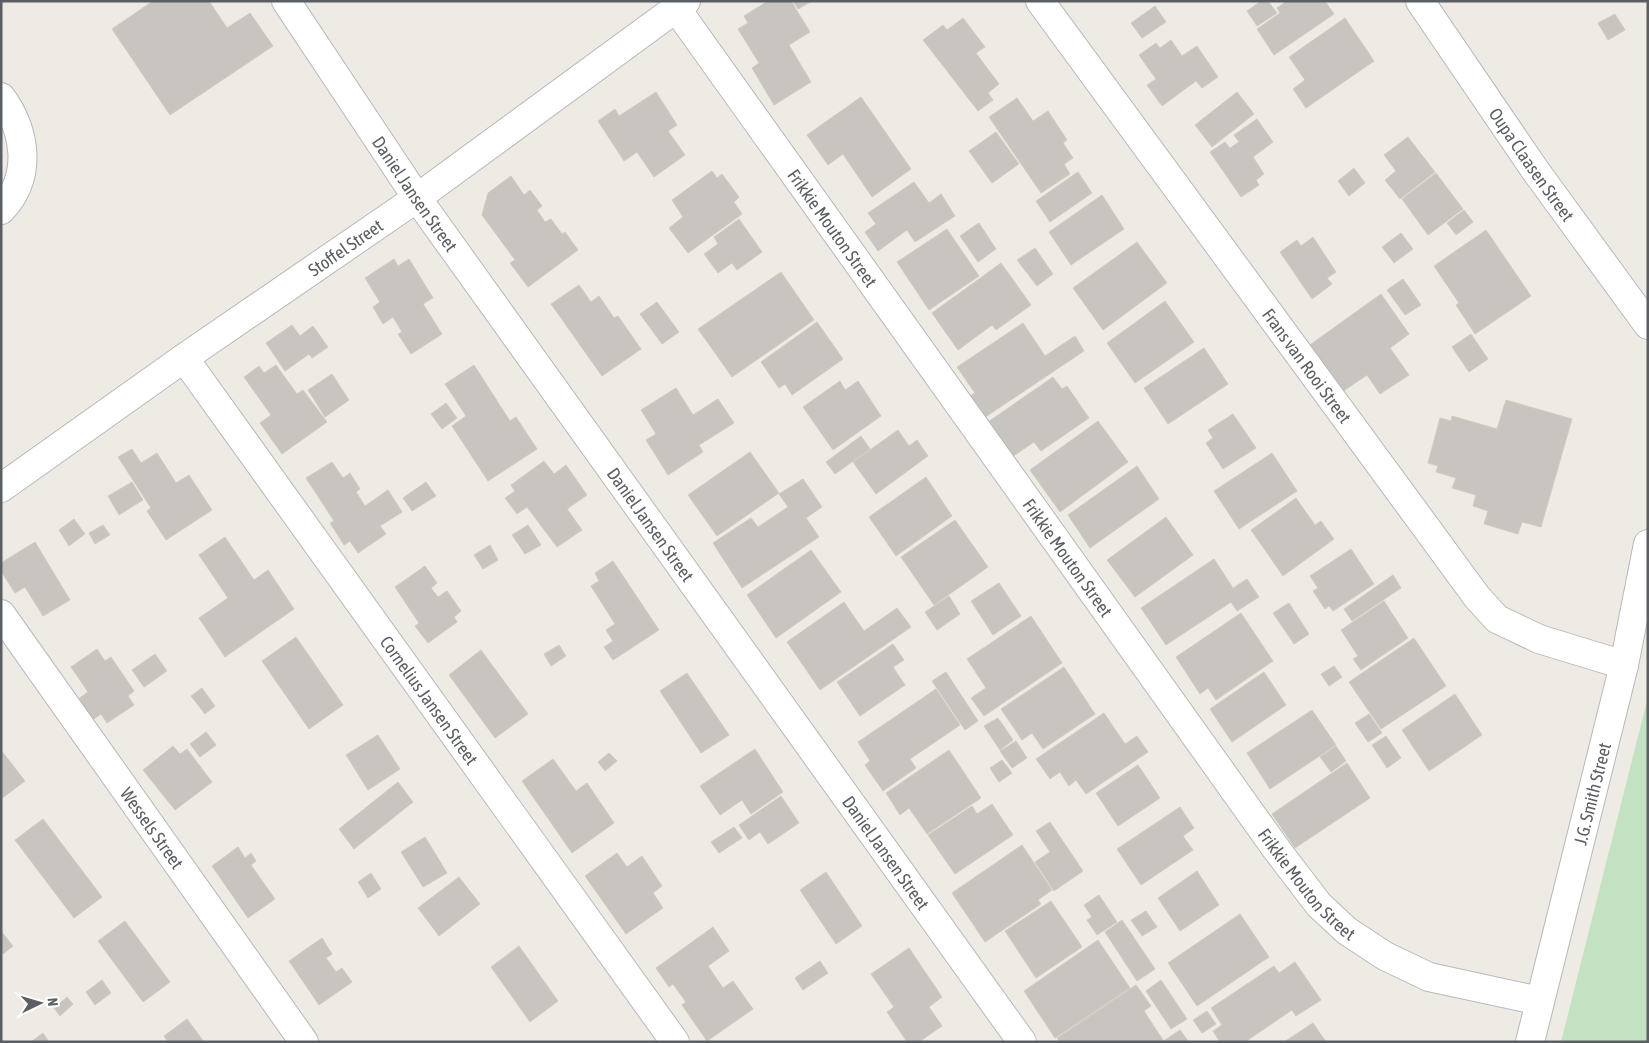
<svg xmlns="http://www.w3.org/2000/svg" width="1649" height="1043" font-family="'Asap Condensed',sans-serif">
	<rect width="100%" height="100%" fill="#edebe3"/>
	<path fill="#c2e2c2" d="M1648,697v345h-87z"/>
	<path fill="#c8c5c0" stroke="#d1ccc2" d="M153,1h56l18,27 23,-15 23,33 -103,69 -58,-86z
		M768,1h23l19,31 -21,13 22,37 -37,23 -22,-37 7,-5 -21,-34 10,-6 -4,-7z
		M793,1h19l-14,8z
		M1261,1h7l9,12 -20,13 -10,-15z
		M1287,1h38l9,13 -60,41 -17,-26 23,-16 -3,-5z
		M1155,6l11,16 -24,16 -11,-15z
		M1615,14l10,16 -17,10 -10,-17z
		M963,18l22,29 -9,6 23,31 -11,9 5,7 -15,11 -55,-71 20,-15 4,5z
		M1345,18l29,43 -68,47 -13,-19 12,-9 -16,-23z
		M1171,40l11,16 15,-10 21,31 -16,11 -6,-7 -34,25 -15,-21 9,-6 -17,-24 17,-12 4,5z
		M656,92l21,33 -9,6 17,24 -31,22 -17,-25 -13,9 -26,-40 17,-12 4,7z
		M1237,92l17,22 -42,33 -17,-22z
		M861,97l50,72 -39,28 -29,-43 -15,11 -21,-30z
		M1017,98l16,23 15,-10 19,29 -4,3 10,15 -9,6 6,10 -29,19 -52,-76z
		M1257,119l16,23 -20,15 11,17 -8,6 3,5 -18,12 -31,-45 15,-10 5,6 9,-6 -5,-7z
		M996,132l23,32 -27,19 -23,-32z
		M1408,137l27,35 -35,27 -15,-19 11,-9 -12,-16z
		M1354,168l11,15 -16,13 -11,-15z
		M712,171l5,7 5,-4 17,23 -5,5 8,12 -54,39 -19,-25 14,-11 -11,-17z
		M1078,172l14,21 -42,29 -14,-21z
		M1436,173l27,36 -35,26 -26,-36z
		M511,176l13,19 6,-5 12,16 -5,4 8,12 6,-3 11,15 3,-2 13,18 -50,37 -18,-24 5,-3 -33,-45 6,-22z
		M914,182l15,21 12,-9 14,22 -40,26 -8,-12 -29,21 -13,-19 11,-8 -8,-11z
		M1102,195l22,34 -53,36 -22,-33z
		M1464,210l9,12 -17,13 -9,-12z
		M739,219l23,33 -25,18 -5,-7 -14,10 -14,-19 14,-10 -4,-7z
		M979,223l17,26 -18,13 -18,-26z
		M947,229l32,47 -50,34 -32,-48z
		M1486,230l45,66 -56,38 -19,-29 3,-2 -25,-37z
		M1401,233l12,16 -19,14 -12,-16z
		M1313,237l23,35 -9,6 5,6 -20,15 -32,-47 17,-12 4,6z
		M1137,242l30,41 -64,47 -30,-42z
		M1035,248l18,26 -16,12 -20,-26z
		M394,259l4,7 11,-7 24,39 -10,6 19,30 -31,20 -13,-20 4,-2 -9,-15 -10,7 -10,-17 7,-5 -15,-24z
		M1001,263l30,42 -35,25 -4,-5 -34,25 -26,-37z
		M781,272l33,48 -82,57 -34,-48z
		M1403,279l18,26 -16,10 -18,-25z
		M579,285l12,17 8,-6 15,22 4,-2 23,33 -39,27 -51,-72z
		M1381,294l28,40 -19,14 19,27 -29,19 -13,-19 -28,19 -32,-47z
		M1165,301l29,41 -59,41 -28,-40z
		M657,302l22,30 -17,12 -22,-30z
		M817,322l26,37 -51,36 -7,-11 -6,4 -18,-26z
		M1023,323l22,33 30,-20 9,15 -100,67 -14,-22 5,-3 -18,-26z
		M292,325l8,11 13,-10 15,21 -16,11 -3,-4 -24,17 -19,-28z
		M1471,334l17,25 -19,13 -17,-25z
		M1204,348l24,36 -60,40 -24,-36z
		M276,365l21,29 6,-4 24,32 -45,32 -22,-31 11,-8 -27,-38 15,-11 5,7z
		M474,365l36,56 6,-4 21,32 -49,32 -36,-55 14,-10 -21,-32z
		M332,374l17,26 -24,17 -17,-27z
		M1053,377l9,12 5,-3 22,32 -48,33 -7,-9 -22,15 -24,-35z
		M840,381l5,9 13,-9 23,35 -48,34 -30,-43z
		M676,388l17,27 25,-16 16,24 -35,22 4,7 -35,23 -22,-35 10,-6 -15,-24z
		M1506,400l66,19 -31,108 -19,-5 -4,12 -34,-10 4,-13 -15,-5 3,-11 -24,-7 4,-10 -20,-6 2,-6 -10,-3 12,-45 11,3 1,-5 45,13z
		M446,403l11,15 -15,11 -11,-15z
		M1233,414l23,34 -33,21 -17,-26 7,-5 -5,-8z
		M1098,421l30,41 -68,50 -30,-42z
		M898,430l11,16 8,-6 11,16 -52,38 -23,-32z
		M861,436l9,13 -35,25 -9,-12z
		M132,449l9,14 16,-10 19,30 13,-8 23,35 -46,30 -19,-29 4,-3 -33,-51z
		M750,452l29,41 -62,43 -29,-41z
		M1272,453l25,38 -58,38 -25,-38z
		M544,461l10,13 12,-9 21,30 -20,14 15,21 -25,17 -30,-40 -10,7 -12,-16 10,-7 -4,-6z
		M332,462l11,16 7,-5 10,16 -4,3 9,14 23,-16 14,22 -22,14 6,8 -28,19 -8,-12 -6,4 -14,-22 4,-2 -28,-43z
		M1137,466l22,33 -69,49 -22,-33z
		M926,477l26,39 -56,40 -27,-39z
		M803,479l19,28 -16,11 13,19 -77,51 -29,-45 38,-25 7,9 30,-20 -9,-13z
		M132,482l11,18 -24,15 -11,-19z
		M426,482l10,14 -24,15 -9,-13z
		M1296,498l19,27 6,-4 13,18 -51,37 -32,-46z
		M1166,517l27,38 -58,42 -28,-37z
		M74,519l11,15 -16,12 -10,-16z
		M955,520l33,47 -54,38 -33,-48z
		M103,525l7,10 -15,9 -6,-11z
		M528,525l13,20 -16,9 -13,-19z
		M225,537l29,43 14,-10 26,39 -69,48 -26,-39 29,-20 -29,-43z
		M35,542l35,58 -27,16 -18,-29 -10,6 -14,-22v-8z
		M490,545l8,15 -15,9 -9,-14z
		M1351,549l23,35 -41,27 -4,-5 -4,3 -12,-18 5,-3 -8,-12z
		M811,550l30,42 -65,46 -29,-43z
		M1214,559l19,29 14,-9 12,18 -22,14 -6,-9 -65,43 -25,-37z
		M613,561l46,69 -46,30 -9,-13 9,-6 -7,-11 9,-6 -24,-38 8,-5 -4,-8z
		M425,566l12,17 -6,5 7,9 9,-6 14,20 -7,6 3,5 -29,21 -13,-17 4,-3 -24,-36z
		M1393,575l8,13 -49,33 -8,-12z
		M999,583l22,33 -28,19 -22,-34z
		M949,596l11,18 -23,16 -12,-18z
		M1384,601l24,37 -47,32 -8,-11 5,-3 -17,-26z
		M844,602l20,29 33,-23 14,19 -91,63 -33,-48z
		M1289,603l20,31 -15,10 -21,-31z
		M1241,613l32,48 -57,39 -8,-12 -8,6 -24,-37z
		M1031,616l31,47 -78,53 -13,-18 15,-10 -19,-29z
		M296,637l47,68 -34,24 -47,-68z
		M1414,638l32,48 -65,43 -32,-47z
		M893,644l11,16 -11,7 12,18 -45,31 -23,-34z
		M559,645l7,11 -15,10 -7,-12z
		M97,649l8,12 6,-4 23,34 -6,5 6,9 -27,18 -6,-9 -10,7 -14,-21 11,-8 -17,-25z
		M481,650l47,64 -33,24 -46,-63z
		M155,654l12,17 -23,16 -12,-17z
		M1334,666l8,11 -13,9 -8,-12z
		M1064,667l31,47 -52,35 -11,-16 -10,7 -21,-31z
		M946,672l32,49 -13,9 -33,-49z
		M1264,672l22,33 -54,37 -22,-33z
		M687,673l42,62 -28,18 -41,-62z
		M202,688l13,18 -10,8 -14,-18z
		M936,689l24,36 -50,34 6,9 -33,23 -18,-26 5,-4 -12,-19z
		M1455,694l27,41 -53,36 -27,-41z
		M1312,710l24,35 -66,44 -23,-36z
		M1104,713l21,31 12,-8 11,16 -62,42 -10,-14 -7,6 -9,-14 -10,7 -14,-20z
		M1369,714l13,19 -14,9 -13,-19z
		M998,718l15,22 -13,10 -16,-24z
		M206,732l10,13 -16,12 -10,-13z
		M378,735l22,34 -32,21 -22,-35z
		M1386,736l15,22 -14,10 -15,-23z
		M1016,741l11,17 -15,10 -12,-17z
		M173,746l7,8 7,-5 25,33 -37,28 -32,-40z
		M1336,746l10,15 -15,11 -11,-15z
		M755,749l28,43 -32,22 -9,-14 -22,15 -20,-29z
		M1,750l24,31 -24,18z
		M949,750l32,48 -54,36 -18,-26 -9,7 -14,-22z
		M609,753l8,8 -12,10 -7,-9z
		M553,759l23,32 11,-8 27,40 -42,30 -50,-72z
		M1002,760l10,13 -13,9 -9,-14z
		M1347,763l23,35 -75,50 -23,-34z
		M1138,765l22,33 -42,28 -22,-33z
		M398,782l15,20 -59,47 -15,-20z
		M781,796l18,27 -31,21 -8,-12 -11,8 -10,-15z
		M992,804l21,31 -58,39 -27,-39 44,-29 5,8z
		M1180,807l14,21 -11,8 10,14 -52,35 -24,-36z
		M43,819l59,78 -28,21 -59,-78z
		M1050,822l33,49 -29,20 -19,-29 15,-10 -14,-21z
		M734,827l8,11 -23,15 -8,-11z
		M425,837l22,36 -24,14 -22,-35z
		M1022,845l30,45 -14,10 3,4 -56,38 -33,-49z
		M238,847l7,11 6,-5 5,8 -5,4 24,34 -27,19 -36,-52z
		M617,853l10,14 15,-11 20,30 -9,7 10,15 -37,26 -41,-58z
		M1197,871l22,34 -39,26 -22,-33z
		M826,872l36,54 -26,18 -36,-54z
		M371,873l10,16 -13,9 -10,-16z
		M459,877l21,27 -41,32 -21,-28z
		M1099,895l18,27 -20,13 -10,-15 5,-3 -8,-12z
		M1051,901l31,46 -46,31 -31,-47z
		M1146,911l11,16 -15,9 -11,-16z
		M1240,914l29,43 -72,49 -29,-43z
		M1122,920l33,49 -18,12 -32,-49z
		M125,921l45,61 -27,20 -45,-61z
		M713,927l16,24 -21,15 15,22 10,-7 20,28 -46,32 -25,-36 4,-3 -13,-18 -4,3 -13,-19z
		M1,931l12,15 -10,8 -2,-2z
		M322,938l10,16 -6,4 10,14 6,-4 10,14 -33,23 -30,-44z
		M1098,940l32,48 -75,50 -31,-47z
		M519,946l39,55 -28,21 -39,-55z
		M909,948l33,49 -13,10 13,19 -23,16h-12l-20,-30 7,-5 -23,-33z
		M820,961l8,12 -25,17 -8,-12z
		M1295,962l26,38 -25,16 -4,-6 -47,32h-25l-7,-11 9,-6 -11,-17 63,-42 5,7z
		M102,980l9,13 -16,12 -9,-13z
		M1161,980l26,39 -16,10 -25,-38z
		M1136,985l15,21 -7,5 19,29 -4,2h-99l-3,-4z
		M67,997l6,7 -13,12 -6,-8z
		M1207,1011l9,13 -14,9 -9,-13z
		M187,1019l17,23h-36l-4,-6z
		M1313,1023l13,19h-42z
		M1180,1030l9,12h-27z
		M43,1033l6,9h-18z"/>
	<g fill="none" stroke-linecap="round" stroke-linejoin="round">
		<defs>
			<g id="minor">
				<path id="s1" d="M286,1l131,197 605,844"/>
				<path id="s2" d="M1040,1l437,596 20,22 42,20 85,26"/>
				<path id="s3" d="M1420,1l115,169 113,155"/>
				<path id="s4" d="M676,8l601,842 42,55 28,26 38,25 44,21 111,24"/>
				<path d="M1,97c25,34 32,80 0,113"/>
				<path id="s5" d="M184,358l491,684"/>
				<path id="s6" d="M1,488l183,-130 233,-160 269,-197"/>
				<path id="s7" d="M1,614l303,428"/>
				<path id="s8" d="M1530,1042l94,-377 24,-121"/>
			</g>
		</defs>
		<use href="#minor" stroke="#b6b8bc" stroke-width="30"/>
		<use href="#minor" stroke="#fff" stroke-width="28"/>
	</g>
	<g text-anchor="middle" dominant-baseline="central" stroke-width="5" stroke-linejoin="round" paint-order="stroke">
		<g font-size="18" fill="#5b5e63" stroke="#fff">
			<text stroke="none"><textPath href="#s3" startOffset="198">Oupa Claasen Street</textPath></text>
			<text stroke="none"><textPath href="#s1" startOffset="232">Daniel Jansen Street</textPath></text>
			<text stroke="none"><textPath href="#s4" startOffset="270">Frikkie Mouton Street</textPath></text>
			<text stroke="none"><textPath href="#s6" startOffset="420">Stoffel Street</textPath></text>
			<text stroke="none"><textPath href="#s2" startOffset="452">Frans van Rooi Street</textPath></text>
			<text stroke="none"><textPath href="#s1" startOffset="638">Daniel Jansen Street</textPath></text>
			<text stroke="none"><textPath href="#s4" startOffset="675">Frikkie Mouton Street</textPath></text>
			<text stroke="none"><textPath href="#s5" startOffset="421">Cornelius Jansen Street</textPath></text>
			<text stroke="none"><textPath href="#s8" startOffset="256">J.G. Smith Street</textPath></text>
			<text stroke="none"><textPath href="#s7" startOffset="262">Wessels Street</textPath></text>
			<text stroke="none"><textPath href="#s1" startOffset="1042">Daniel Jansen Street</textPath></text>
			<text stroke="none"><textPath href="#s4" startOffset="1080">Frikkie Mouton Street</textPath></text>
		</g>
	</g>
	<rect width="1649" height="1043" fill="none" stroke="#5b5e63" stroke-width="5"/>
	<g transform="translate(40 1003) rotate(85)" stroke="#ffffff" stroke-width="4" paint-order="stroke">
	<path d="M0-4L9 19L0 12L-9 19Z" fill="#5b5e63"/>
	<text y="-8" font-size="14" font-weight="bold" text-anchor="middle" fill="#5b5e63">N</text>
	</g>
</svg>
